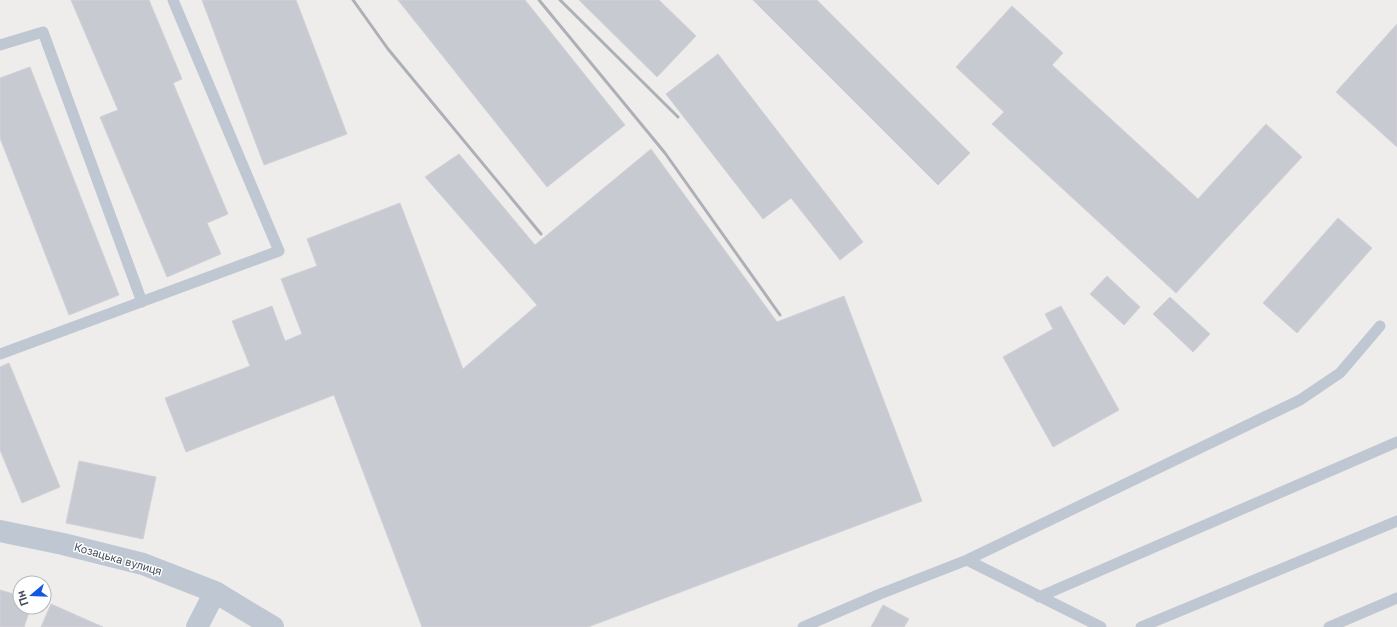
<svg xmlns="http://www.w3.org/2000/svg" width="1397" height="627" font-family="Inter,sans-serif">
	<rect width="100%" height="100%" fill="#efecec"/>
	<path fill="#c8cad2" stroke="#d0d1d8" d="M71,0h78l33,79 -9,4 55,131 -21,9 14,31 -54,23 -67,-160 18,-7z
		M202,0h94l51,134 -83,31z
		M398,0h127l100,125 -78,62z
		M579,0h80l37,36 -39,41z
		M753,0h64l153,153 -32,32z
		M1012,6l51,47 -11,12 146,134 68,-75 36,33 -126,136 -184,-169 12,-12 -48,-45z
		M1397,24v123l-61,-55z
		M718,54l145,188 -23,18 -49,-62 -28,21 -97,-125z
		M30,67l89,228 -50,20 -69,-177v-60z
		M651,149l126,173 67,-26 78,205 -334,126h-166l-88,-232 -148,57 -21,-54 85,-32 -18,-45 40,-15 13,35 17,-7 -21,-55 36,-13 -10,-27 93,-36 63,166 74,-64 -112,-128 34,-23 76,91z
		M1338,218l34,30 -75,85 -34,-30z
		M1107,276l33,31 -16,18 -34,-31z
		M1170,297l40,37 -17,18 -40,-38z
		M1061,306l58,104 -66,37 -50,-90 50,-28 -8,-15z
		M9,363l51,124 -38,16 -22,-53v-83z
		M79,461l77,16 -13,62 -77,-16z
		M0,590l20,6v11h11l-7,20h-24z
		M51,604l52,23h-62z
		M883,605l26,14 -5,8h-33z"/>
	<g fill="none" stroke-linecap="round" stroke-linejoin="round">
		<path stroke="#bec7d2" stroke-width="11" d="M0,45l43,-13 99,270
			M0,354l279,-103 -106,-251
			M967,560l134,67
			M1039,597l358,-155
			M803,627l77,-33 87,-34 333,-160 40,-27 40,-47
			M1141,627l256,-106
			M1329,627l68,-29"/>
		<path stroke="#bec7d2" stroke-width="22" d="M0,531l63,13 80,20 72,28 58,35
			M197,627l18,-35"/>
		<path stroke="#aeb0b7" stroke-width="3" d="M353,0l35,49 153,185
			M539,0l126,153 115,162
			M560,0l118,117"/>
	</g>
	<g text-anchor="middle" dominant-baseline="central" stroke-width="3" stroke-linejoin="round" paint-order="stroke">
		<g font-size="11" fill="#444d5a" stroke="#fff">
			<text transform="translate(118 559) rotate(16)">Козацька вулиця</text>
		</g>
	</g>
	<g transform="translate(32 595) rotate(251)"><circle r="19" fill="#ffffff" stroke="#b4b8bd"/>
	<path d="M0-3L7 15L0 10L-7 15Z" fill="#1258e3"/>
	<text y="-6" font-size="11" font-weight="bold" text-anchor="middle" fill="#444d5a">Пн</text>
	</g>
</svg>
